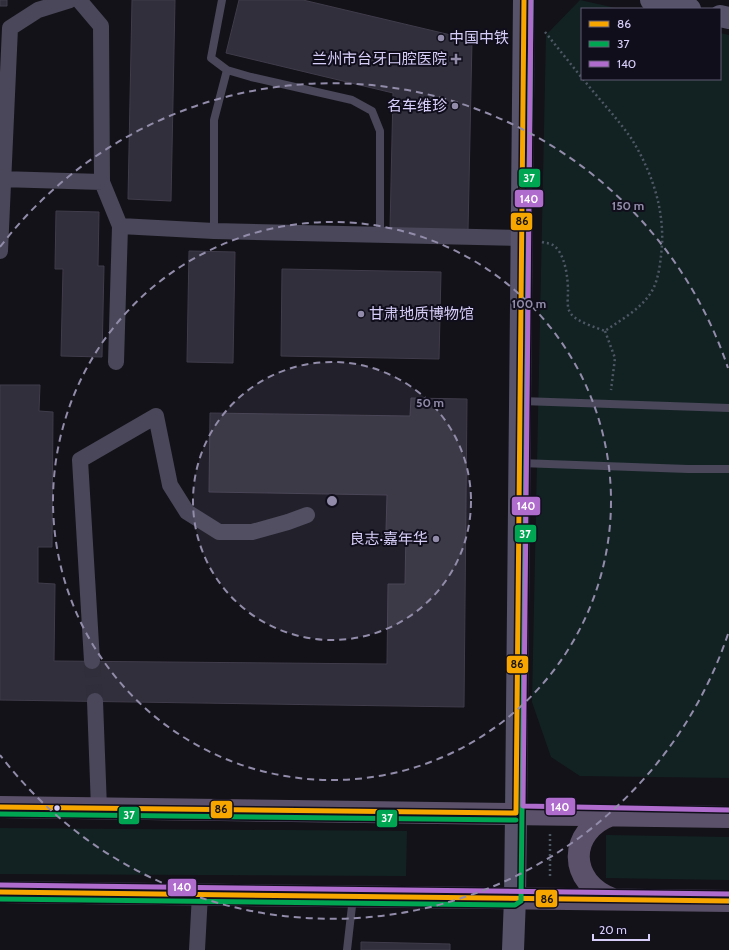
<svg xmlns="http://www.w3.org/2000/svg" width="729" height="950" font-family="Cabin,'Noto Sans SC',sans-serif">
	<rect width="100%" height="100%" fill="#131218"/>
	<path fill="#122223" d="M580,0l40,9h-38v70h138v-46l9,2v743l-149,-2 -29,-19 -19,-55 14,-667z
		M0,828l407,3 -1,45 -406,-2z
		M606,835l123,2v43l-123,-2z"/>
	<path fill="#312f3b" stroke="#403c4b" d="M0,0h7v6h-7z
		M132,0h43l-4,201 -43,-2z
		M239,0h64l169,40 -4,191 -78,-2 3,-136 -167,-40z
		M56,211l43,1 -1,54h6l-2,91 -41,-1 2,-87h-8z
		M189,251l46,1 -2,111 -46,-1z
		M282,269l159,3 -2,87 -158,-3z
		M0,385h40l-1,26 14,1 -1,135h-14v36l17,1 -1,77 333,3 1,-80h17l1,-53h-20l1,-36 -178,-3 1,-79 200,3 1,-18 56,1 -3,308 -464,-7z
		M361,942l89,2v6h-89z"/>
	<g fill="none" stroke-linecap="round" stroke-linejoin="round">
		<path stroke="#302e3a" stroke-width="16" stroke-dasharray="16 8" stroke-linecap="butt" d="M92,661l3,40"/>
		<path stroke="#4d5864" stroke-width="2.5" stroke-dasharray="2 3" stroke-linecap="butt" d="M545,32l37,46
			M583,79c15,19 34,39 48,59 20,32 33,69 31,107 -1,13 -3,33 -9,44 -10,19 -31,30 -48,42
			M542,242c3,1 6,1 9,2 14,6 17,34 17,47 0,8 -2,18 4,24 6,7 25,13 33,16
			M605,331l10,27 -4,32
			M550,834v45"/>
		<path stroke="#494759" stroke-width="8" d="M222,0l-11,58 16,12 24,7 101,23 20,11 8,20v104
			M214,231v-111l13,-50
			M521,401l208,7
			M520,463l168,6h41
			M347,950l6,-53"/>
		<path stroke="#494759" stroke-width="16" d="M79,0l22,26 1,156 18,44 94,5 308,7
			M0,179l102,3
			M0,251l10,-223 28,-18 32,-10
			M116,362l4,-136
			M92,661l-12,-201 76,-44 14,69 17,27 32,20h33l36,-10 19,-7
			M95,701l4,107
			M197,950l3,-56"/>
		<path stroke="#56536b" stroke-width="22" d="M651,0l39,9
			M720,16l9,2
			M513,950l2,-52 1,-85 8,-813"/>
		<path stroke="#5c516a" stroke-width="22" d="M0,807l729,10
			M612,815c-45,16 -44,68 1,84
			M0,892l729,9"/>
		<defs>
			<path id="bus-1" d="M0,807l516,6 8,-813
				M0,892l729,9"/>
			<path id="bus-2" d="M0,814l516,6
				M0,899l515,6 6,-4 10,-901"/>
			<path id="bus-3" d="M531,0l-8,806 206,4
				M0,885l729,9"/>
		</defs>
		<use href="#bus-1" stroke="#110e1c" stroke-width="8"/>
		<use href="#bus-2" stroke="#110e1c" stroke-width="8"/>
		<use href="#bus-3" stroke="#110e1c" stroke-width="8"/>
		<use href="#bus-1" stroke="#f7a600" stroke-width="5"/>
		<use href="#bus-2" stroke="#00a651" stroke-width="5"/>
		<use href="#bus-3" stroke="#b06ccc" stroke-width="5"/>
	</g>
	<circle cx="332" cy="501" r="139" fill="#928caa" fill-opacity=".12"/>
	<g fill="none" stroke="#928caa" stroke-width="2" stroke-dasharray="7 5">
		<circle cx="332" cy="501" r="139"/>
		<circle cx="332" cy="501" r="279"/>
		<path d="M728 634A418 418 0 0 1 0 755M0 247A418 418 0 0 1 728 368"/>
	</g>
	<g fill="#928caa" stroke="#110e1c" stroke-width="1.5">
		<circle cx="441" cy="38" r="4"/>
		<path d="M454 53h4v4h4v4h-4v4h-4v-4h-4v-4h4z"/>
		<circle cx="455" cy="106" r="4"/>
		<circle cx="361" cy="314" r="4"/>
		<circle cx="436" cy="539" r="4"/>
	</g>
	<circle fill="#d7cef9" stroke="#110e1c" stroke-width="1.5" cx="57" cy="808" r="3.5"/>
	<g text-anchor="middle" dominant-baseline="central" stroke-width="4" stroke-linejoin="round" paint-order="stroke">
		<g font-size="15" fill="#d7cef9" stroke="#110e1c" text-anchor="end">
			<text x="449" y="38" text-anchor="start">中国中铁</text>
			<text x="447" y="59">兰州市台牙口腔医院</text>
			<text x="447" y="106">名车维珍</text>
			<text x="369" y="314" text-anchor="start">甘肃地质博物馆</text>
			<text x="428" y="539">良志·嘉年华</text>
		</g>
	</g>
	<circle cx="332" cy="501" r="6" fill="#928caa" stroke="#110e1c" stroke-width="2"/>
	<g font-size="12" text-anchor="middle" font-weight="bold" fill="#928caa" stroke="#110e1c" stroke-width="4" stroke-linejoin="round" paint-order="stroke">
		<text x="628" y="210">150 m</text>
		<text x="529" y="308">100 m</text>
		<text x="430" y="407">50 m</text>
	</g>
	<g stroke="#110e1c" stroke-width="1.5">
		<rect x="518" y="168" width="23" height="20" rx="4" fill="#00a651"/>
		<rect x="514" y="189" width="30" height="19" rx="4" fill="#b06ccc"/>
		<rect x="510" y="212" width="23" height="19" rx="4" fill="#f7a600"/>
		<rect x="511" y="496" width="30" height="20" rx="4" fill="#b06ccc"/>
		<rect x="514" y="524" width="23" height="19" rx="4" fill="#00a651"/>
		<rect x="506" y="655" width="23" height="19" rx="4" fill="#f7a600"/>
		<rect x="545" y="797" width="31" height="19" rx="4" fill="#b06ccc"/>
		<rect x="210" y="800" width="23" height="19" rx="4" fill="#f7a600"/>
		<rect x="118" y="806" width="22" height="19" rx="4" fill="#00a651"/>
		<rect x="376" y="809" width="22" height="19" rx="4" fill="#00a651"/>
		<rect x="167" y="878" width="30" height="19" rx="4" fill="#b06ccc"/>
		<rect x="535" y="889" width="23" height="19" rx="4" fill="#f7a600"/>
	</g>
	<g font-size="11" text-anchor="middle" font-weight="bold" fill="#fff">
		<text x="529" y="182">37</text>
		<text x="529" y="203">140</text>
		<text x="526" y="510">140</text>
		<text x="525" y="538">37</text>
		<text x="560" y="811">140</text>
		<text x="129" y="819">37</text>
		<text x="387" y="822">37</text>
		<text x="182" y="891">140</text>
	</g>
	<g font-size="11" text-anchor="middle" font-weight="bold" fill="#111">
		<text x="522" y="225">86</text>
		<text x="517" y="668">86</text>
		<text x="221" y="813">86</text>
		<text x="547" y="903">86</text>
	</g>
	<rect x="581" y="8" width="140" height="72" fill="#110e1c" stroke="#605b74"/>
	<rect x="589" y="21" width="20" height="6" fill="#f7a600" stroke="#605b74"/>
	<text x="617" y="28" font-size="12" fill="#d7cef9">86</text>
	<rect x="589" y="41" width="20" height="6" fill="#00a651" stroke="#605b74"/>
	<text x="617" y="48" font-size="12" fill="#d7cef9">37</text>
	<rect x="589" y="61" width="20" height="6" fill="#b06ccc" stroke="#605b74"/>
	<text x="617" y="68" font-size="12" fill="#d7cef9">140</text>
	<path d="M593 934v6h56v-6" fill="none" stroke="#d7cef9" stroke-width="2"/>
	<text x="599" y="934" font-size="12" fill="#d7cef9" stroke="#110e1c" stroke-width="3" paint-order="stroke">20 m</text>
</svg>
